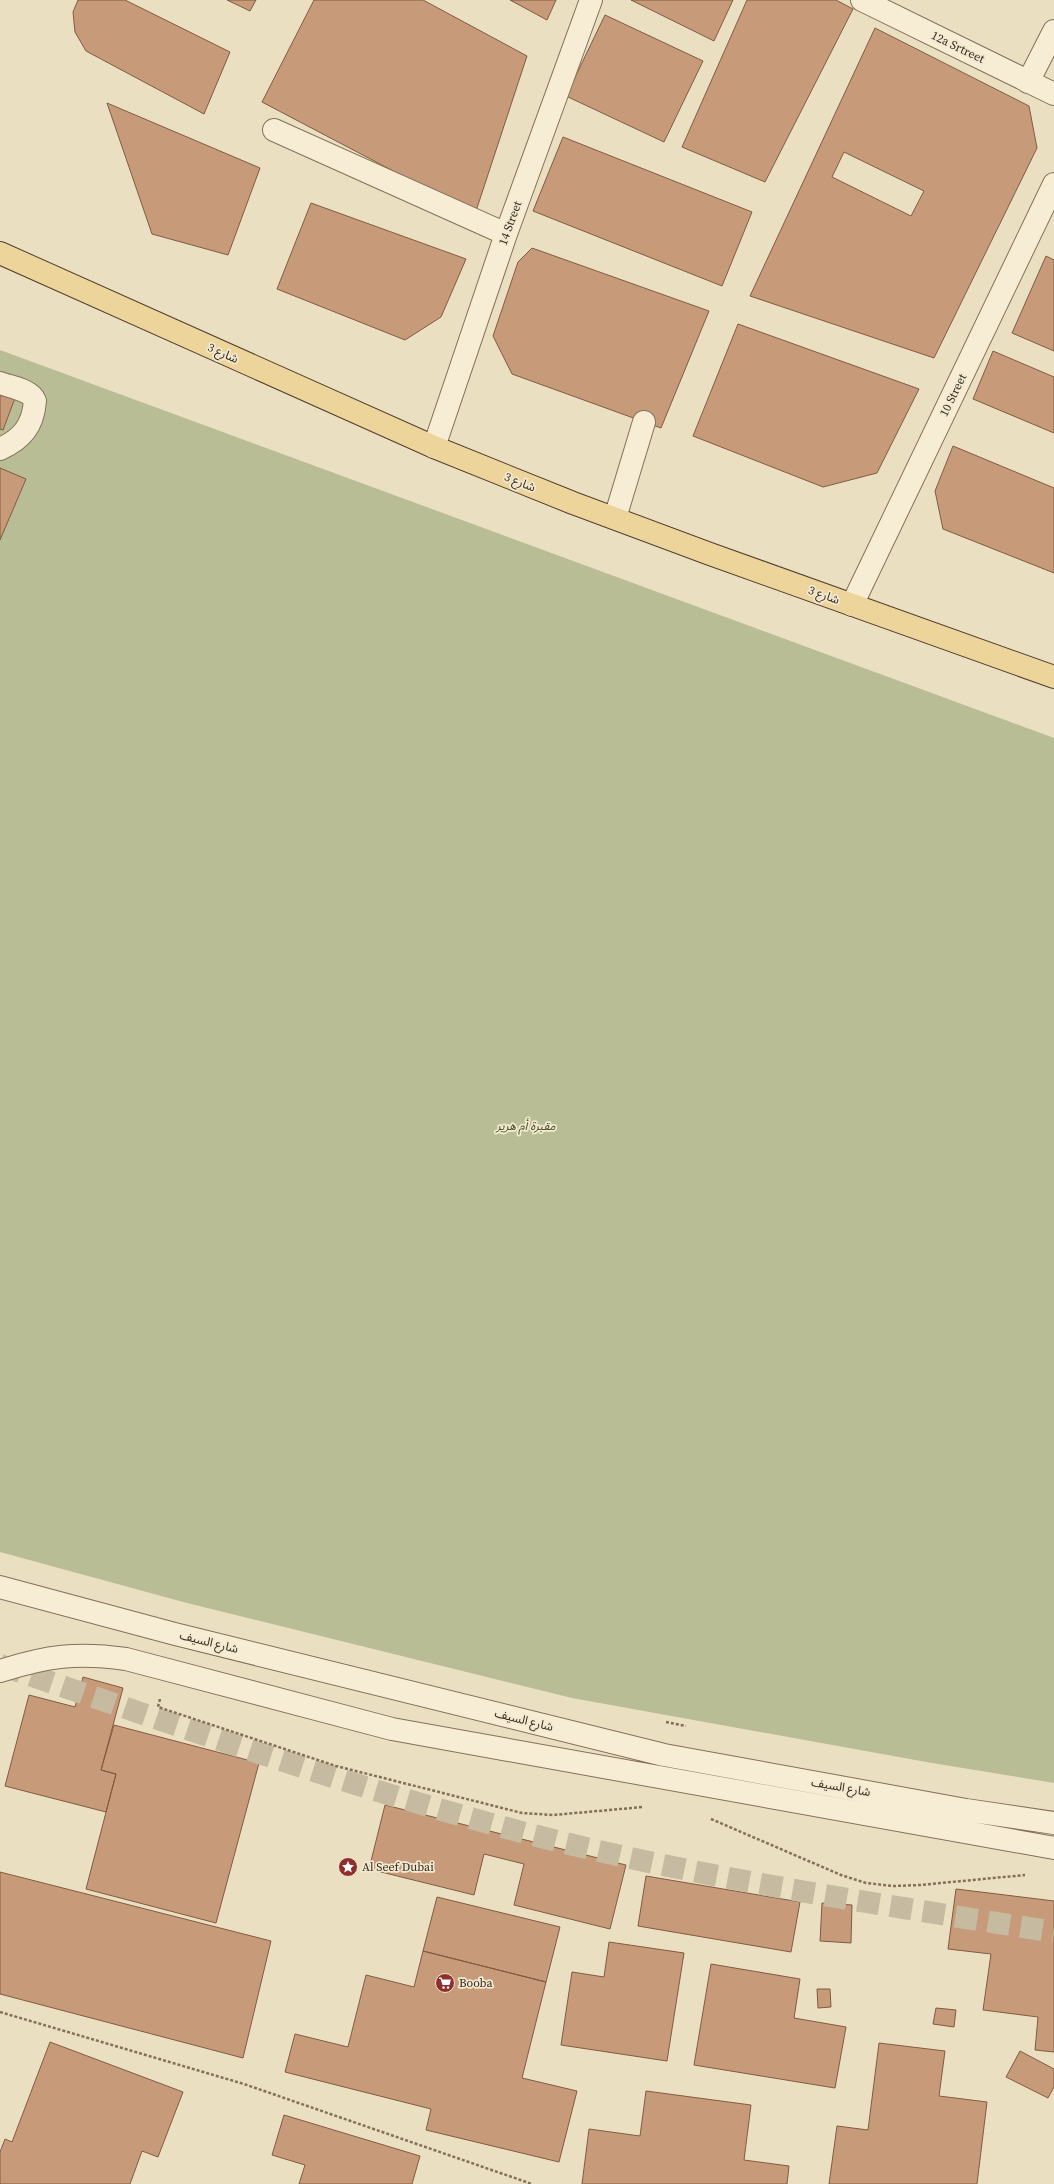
<svg xmlns="http://www.w3.org/2000/svg" width="1054" height="2184" font-family="'Source Serif 4','Noto Sans Arabic',serif">
	<rect width="100%" height="100%" fill="#ebdfc1"/>
	<path fill="#b8bd95" d="M0,350l1054,388v1045l-122,-20 -360,-65 -385,-95 -187,-51z"/>
	<path fill="#c79b79" stroke="#815b41" fill-rule="evenodd" d="M78,0h47l105,52 -26,62 -118,-63 -11,-19 -2,-20z
		M227,0h29l-6,11z
		M314,0h109l104,56 -52,158 -213,-112z
		M510,0h46l-9,20z
		M631,0h102l-19,41z
		M747,0h89l17,9 -88,173 -83,-35z
		M605,15l98,46 -39,81 -98,-46z
		M875,28l154,78 8,42 -103,210 -184,-62zM844,152l80,39 -13,25 -79,-39z
		M107,103l153,65 -32,87 -76,-21z
		M563,137l189,75 -30,74 -189,-75z
		M311,203l155,56 -25,58 -36,23 -128,-51z
		M532,248l177,63 -48,117 -149,-54 -19,-38 25,-74z
		M1046,256l8,4v91l-42,-18z
		M738,324l181,65 -42,84 -54,14 -130,-51z
		M993,351l61,26v56l-81,-34z
		M0,392l15,6 -12,32 -3,-1z
		M953,446l101,42v85l-111,-44 -8,-38z
		M0,468l26,11 -26,61z
		M83,1677l40,11 -22,82 15,4 -10,38 -101,-26 24,-91 46,12z
		M114,1725l145,38 -43,160 -130,-34 30,-115 -15,-4z
		M385,1805l241,60 -16,64 -96,-24 10,-41 -40,-10 -10,41 -105,-26z
		M0,1872l271,69 -28,117 -243,-64z
		M646,1876l154,26 -9,50 -153,-26z
		M956,1889l98,12v151l-19,-2 3,-33 -55,-7 8,-56 -43,-5z
		M437,1897l123,30 -14,55 -123,-31z
		M822,1903l30,2 -1,38 -31,-2z
		M609,1942l75,11 -17,108 -106,-16 11,-73 32,5z
		M423,1951l123,31 -24,96 55,13 -18,71 -133,-32 5,-21 -146,-37 10,-38 53,13 18,-72 48,12z
		M711,1964l89,15 -6,39 52,9 -11,61 -141,-23z
		M817,1989h13l1,18 -13,1z
		M936,2008l20,2 -2,17 -21,-3z
		M50,2042l133,50 -25,65 -16,-6 -12,33h-130v-32l5,-13 7,3z
		M879,2043l66,8 -6,45 48,6 -10,82h-148l8,-58 31,4z
		M1020,2051l34,18v18l-6,11 -42,-21z
		M646,2091l105,14 -7,55 45,6 -2,18h-205l7,-55 51,7z
		M284,2115l136,41 -8,28h-113l6,-19 -33,-10z"/>
	<g fill="none" stroke-linecap="round" stroke-linejoin="round">
		<path stroke="#c6bba0" stroke-width="22" stroke-dasharray="22 11" stroke-linecap="butt" d="M0,1665c183,62 365,128 553,175 165,41 333,65 501,92"/>
		<defs>
			<path id="minor" d="M862,0l192,94
				M1028,82l26,-51
				M274,130l232,104
				M0,383c11,4 31,7 35,18 -2,25 -13,38 -35,48
				M434,447l72,-213 85,-234
				M615,518l29,-96
				M852,605l202,-421
				M0,1587l175,47 489,121 302,55 88,13
				M0,1671c47,-15 77,-19 126,-12l266,70 662,119"/>
			<path id="major" d="M0,253l434,194 139,56 137,51 344,123"/>
		</defs>
		<use href="#minor" stroke="#84705a" stroke-width="24"/>
		<use href="#major" stroke="#513f2e" stroke-width="24"/>
		<path stroke="#84705a" stroke-width="2.5" stroke-dasharray="3 2" stroke-linecap="butt" d="M160,1699l-2,8 178,59 186,47 31,2 90,-8
			M666,1722l20,4
			M711,1819l130,56 25,8 27,3 27,-1 105,-10
			M0,2012l244,72 288,100"/>
		<use href="#minor" stroke="#f7edd4" stroke-width="22"/>
		<use href="#major" stroke="#edd49a" stroke-width="22"/>
	</g>
	<defs>
		<symbol id="sight-disc" viewBox="-11 -11 22 22"><circle r="9.5" fill="#8f2e2d" stroke="#f3e9d0"/><path d="M0-6L1.8-2.2L6-1.7L2.9 1.2L3.7 5.4L0 3.3L-3.7 5.4L-2.9 1.2L-6-1.7L-1.8-2.2Z" fill="#fff"/></symbol>
		<symbol id="supermarket-disc" viewBox="-11 -11 22 22"><circle r="9.5" fill="#8f2e2d" stroke="#f3e9d0"/><path d="M-6-5.5h2.5l.6 2H6L4.5 2H-2.5L-4.4-4H-6ZM-1.5 3.2a1.3 1.3 0 1 0 .1 0ZM3 3.2a1.3 1.3 0 1 0 .1 0Z" fill="#fff"/></symbol>
	</defs>
	<g fill-rule="evenodd">
		<use href="#sight-disc" x="337" y="1856" width="22" height="22"/>
		<use href="#supermarket-disc" x="434" y="1972" width="22" height="22"/>
	</g>
	<g text-anchor="middle" dominant-baseline="central" stroke-width="3.5" stroke-linejoin="round" paint-order="stroke">
		<g font-size="12" fill="#34291d" stroke="#f3e9d0">
			<text transform="translate(958 47) rotate(26)">12a Srtreet</text>
			<text transform="translate(510 223) rotate(-70)">14 Street</text>
			<text transform="translate(223 353) rotate(24)">شارع 3</text>
			<text transform="translate(953 395) rotate(-64)">10 Street</text>
			<text transform="translate(520 482) rotate(22)">شارع 3</text>
			<text transform="translate(824 595) rotate(20)">شارع 3</text>
			<text transform="translate(209 1642) rotate(14)">شارع السيف</text>
			<text transform="translate(524 1720) rotate(14)">شارع السيف</text>
			<text transform="translate(841 1787) rotate(10)">شارع السيف</text>
		</g>
		<g font-size="12" font-style="italic" fill="#444f25" stroke="#f3e9d0">
			<text x="526" y="1126">مقبرة أم هرير</text>
		</g>
		<g font-size="12" fill="#34291d" stroke="#f3e9d0" text-anchor="start">
			<text x="362" y="1867">Al Seef Dubai</text>
			<text x="459" y="1983">Booba</text>
		</g>
	</g>
</svg>
